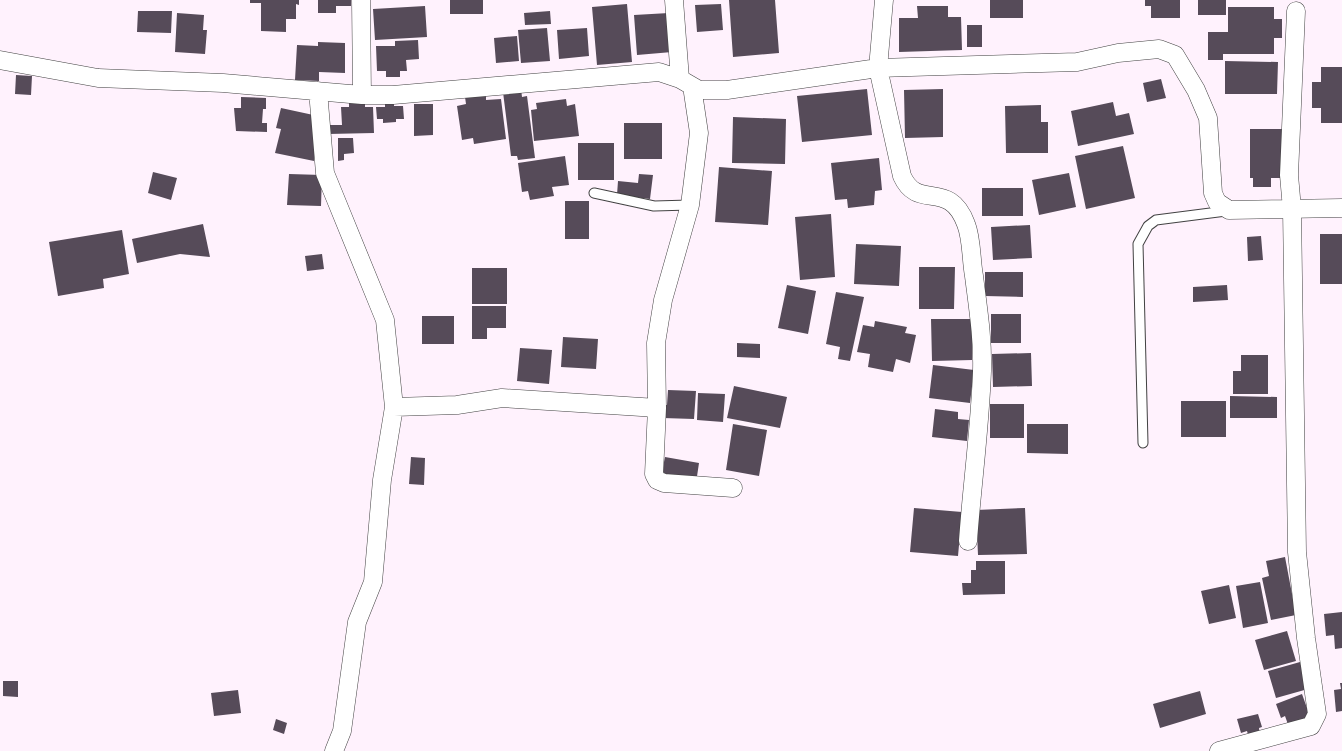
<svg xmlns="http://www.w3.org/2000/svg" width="1342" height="751" font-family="'Source Serif 4',serif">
	<rect width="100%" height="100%" fill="#fff2fd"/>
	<path fill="#564b59" d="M250,0h49v5l-3,-1v15h-10v13l-25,-1v-28h-11z
		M318,0h33v6h-15v7h-18z
		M450,0h33v14h-33z
		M729,0h46l4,53 -46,4z
		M990,0h33v18h-33z
		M1145,0h35v18h-29v-12h-6z
		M1198,0h28v15h-28z
		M627,4l5,58 -35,3 -5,-58z
		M721,4l2,26 -26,2 -2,-27z
		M425,6l2,31 -52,3 -2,-31z
		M917,6h31v11h13l1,33 -63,2v-34h19z
		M1228,7h46v12h8v19h-8v16h-51v6h-15v-28h20z
		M138,11h34l-1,22 -34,-1z
		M550,11l1,13 -26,1 -1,-12z
		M177,13l27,2 -1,15h4l-2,24 -30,-2z
		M669,13l3,39 -35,3 -3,-40z
		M967,25h15v22h-15z
		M547,28l3,33 -29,2 -3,-33z
		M587,28l2,28 -30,3 -2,-29z
		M517,36l2,25 -23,2 -2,-25z
		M418,40l1,19 -13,1 1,11h-7v6h-14v-6h-9l-1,-25h19v-5z
		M318,42l27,1v30l-26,-1v9l-24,-1 2,-35 21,1z
		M1225,61l53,1 -1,32h-52z
		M1321,67h21v56h-21v-15h-9v-26h9z
		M16,75l16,1 -1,19 -16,-1z
		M1161,79l5,19 -19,4 -4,-19z
		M521,89l1,8 5,-1 8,62 -17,2 -1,-4h-6l-8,-64z
		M867,89l5,46 -70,7 -5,-46z
		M943,89v48l-38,1 -1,-48z
		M486,94v6l15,-1 5,40 -32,5 -1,-6 -11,2 -5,-34 9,-2 -1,-7z
		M241,97l25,1v11h-3l-1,14h5v9l-31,-1 -2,-23h7z
		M349,99h16v8h8l1,26 -46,1v-9h14l-1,-18h8z
		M566,99l1,7 8,-2 4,32 -45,5 -3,-31 6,-1 -1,-6z
		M1113,102l3,14 13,-3 5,21 -56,12 -7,-35z
		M385,103h9v3h9l1,13h-8v3l-13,1v-4h-6l-1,-12h9z
		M414,104h19v31l-19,1z
		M1041,105v17h7v31h-42l-1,-47z
		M281,108l37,8 1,17 -5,28 -39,-8 6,-24 -5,-1z
		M733,117l53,2 -1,45 -53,-1z
		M624,123h38v36h-38z
		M1250,129h33v49h-12v9h-18v-9h-3z
		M338,138h15l1,15 -10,1v6l-6,1z
		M578,143h36v37h-36z
		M1123,146l12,52 -49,11 -11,-53z
		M565,156l4,29 -17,2 2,9 -24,4 -2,-9 -6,1 -4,-29z
		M879,158l3,32 -7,1 -1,14 -26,3 -1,-9 -12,1 -4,-37z
		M719,167l53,4 -4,54 -53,-3z
		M153,172l24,6 -6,22 -23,-7z
		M1069,173l7,34 -37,8 -7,-35z
		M289,174l33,1 -1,31 -34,-1z
		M639,174l14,1 -3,24 -33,-4 1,-14 20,2z
		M982,188h41v28h-41z
		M565,201h24v38h-24z
		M831,214l4,63 -35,3 -5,-63z
		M203,224l7,33 -30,-3 -43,9 -5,-24z
		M1030,225l2,33 -39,2 -2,-33z
		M122,230l7,44 -26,5 1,9 -46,8 -9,-54z
		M1320,234h22v50h-22z
		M1261,236l2,24 -15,1 -1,-24z
		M856,244l45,2 -2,40 -45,-2z
		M322,254l2,15 -17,2 -2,-15z
		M919,267h36l-1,42h-35z
		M472,268h35v36h-35z
		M985,272h38v25l-38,-1z
		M787,285l29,6 -8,43 -30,-6z
		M1227,285l1,15 -35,2v-15z
		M836,292l28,5 -14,64 -12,-2 2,-12 -14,-3z
		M472,306h34v22h-19v11h-15z
		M991,314h30v29h-30z
		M422,316h32v28h-32z
		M931,319h41v41l-40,1z
		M875,321l32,6 -2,6 11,2 -6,28 -14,-4 -3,13 -25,-5 2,-13 -13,-2 6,-27 11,2z
		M563,337l35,2 -2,30 -35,-2z
		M737,343l23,1v14l-23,-1z
		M520,348l32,2 -3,34 -32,-3z
		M1031,353l1,33 -39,1 -1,-33z
		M1241,355h27v39h-35v-23h8z
		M933,365l41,5 -4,33 -41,-5z
		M734,386l53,11 -7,31 -53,-10z
		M668,390l28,1 -2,28 -31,-1 1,-13h3z
		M698,393l27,1 -2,28 -26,-2z
		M1230,396l47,1v21h-47z
		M1181,401h45v36h-45z
		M990,404h34v34h-34z
		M935,409l23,3v7l11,1 -2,21 -35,-4z
		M733,424l34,6 -8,46 -33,-6z
		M1027,424h41v30l-41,-1z
		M411,457l14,1 -1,27 -15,-1z
		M665,457l34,6 -3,20 -35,-6z
		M914,508l48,4 -4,44 -48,-4z
		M1025,508l2,46 -49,1 -2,-45z
		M1285,557l11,58 -25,5 -9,-42 7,-2 -3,-15z
		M976,561h29v33l-42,1 -1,-12h9v-13h5z
		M1260,582l8,41 -25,5 -7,-42z
		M1229,585l7,33 -27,6 -8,-33z
		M1342,612v36l-7,1 -1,-14 -8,1 -2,-22z
		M1287,631l9,30 -32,9 -9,-30z
		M1300,662l8,27 -32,9 -8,-27z
		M3,681h15v16l-15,-1z
		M1340,683h2v28l-6,1 -2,-22 7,-1z
		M238,690l3,23 -27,3 -3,-23z
		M1200,691l6,23 -46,14 -7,-24z
		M1302,694l10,28 -22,8 -5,-14 -4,2 -5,-14z
		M1258,714l4,13 -3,1 1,7 -11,3 -2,-7 -6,2 -4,-14z
		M276,719l11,4 -3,11 -11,-4z"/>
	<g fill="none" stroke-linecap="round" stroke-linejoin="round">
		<defs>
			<path id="lane" d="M594,193l60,13 36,-1
				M1143,443l-5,-199 10,-18 8,-6 70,-9"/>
			<path id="street" d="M361,0l1,95
				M674,0l6,79
				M884,0l-6,68 24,108c16,36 47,2 64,48 6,15 5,36 8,52 4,32 9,63 8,95 -2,57 -10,114 -14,170
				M0,60l98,18 125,5 139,12h31l266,-23 21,7 19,11h28l151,-22 199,-6 41,-9 41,-4 16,6 21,35 12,28 5,75 4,9 12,8 113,-2
				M692,86l7,47 -9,72 -27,95 -7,43 1,65 -3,66 3,6 7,3 69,5
				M318,91l7,82 60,147 9,87 -12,73 -9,102 -16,40 -15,109 -8,20
				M394,407l63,-2 45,-7 155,10
				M1219,751l92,-25 6,-12 -11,-76 -9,-86 -5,-343 -3,-34 7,-164"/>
		</defs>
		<use href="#lane" stroke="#424242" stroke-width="11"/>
		<use href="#street" stroke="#424242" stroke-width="19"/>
		<use href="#lane" stroke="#fff" stroke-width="9"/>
		<use href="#street" stroke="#fff" stroke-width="18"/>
	</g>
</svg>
